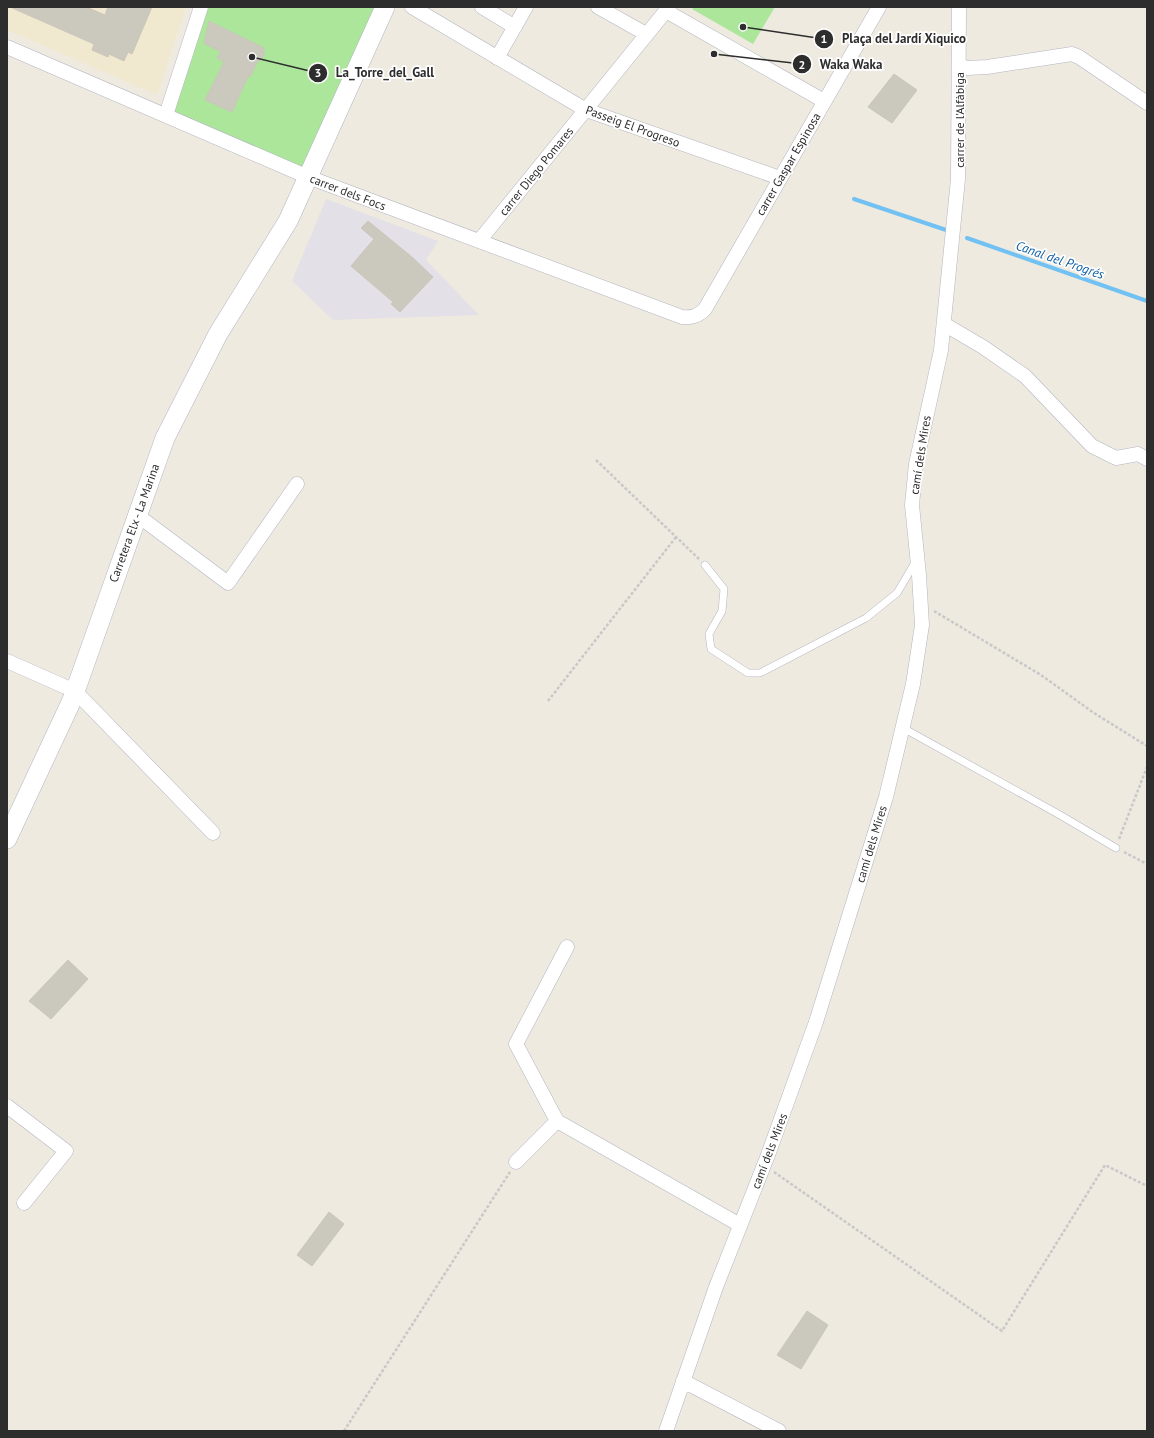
<svg xmlns="http://www.w3.org/2000/svg" width="1154" height="1438" font-family="'PT Sans',sans-serif">
	<rect width="100%" height="100%" fill="#efeae0"/>
	<path fill="#e3e0e7" d="M326,199l112,42 -12,19 53,55 -146,5 -41,-39z"/>
	<path fill="#f0e9cf" d="M7,7h179l-29,88 -150,-65z"/>
	<path fill="#ace69b" d="M207,7h168l-73,161 -132,-56z
		M694,7h81l-22,37 -61,-35z"/>
	<g fill="none" stroke-linecap="round" stroke-linejoin="round">
		<path stroke="#71c1f2" stroke-width="4" d="M854,199l95,32
			M967,238l180,63"/>
	</g>
	<path fill="#cbc8be" stroke="#cbc6b9" d="M10,7h76l19,8 3,-8h44l-20,47 -4,-2 -4,9 -15,-7 -1,3 -16,-7 2,-6z
		M209,21l55,27v6l-3,6 -3,1 -8,16 -2,-1 -16,36 -27,-12 19,-38 -7,-4 4,-6 -17,-9z
		M894,74l23,16 -25,33 -24,-16z
		M368,221l44,36 21,20 -33,35 -9,-8 2,-2 -42,-36 23,-27 -13,-11z
		M68,960l20,19 -37,40 -22,-18z
		M329,1212l15,12 -32,42 -15,-11z
		M807,1311l21,14 -27,44 -24,-14z"/>
	<g fill="none" stroke-linecap="round" stroke-linejoin="round">
		<defs>
			<path id="lane" d="M705,565l19,24 -2,22 -13,23 2,15 37,24h12l106,-55 31,-25 19,-32
				M903,728l157,87 56,33"/>
			<path id="street" d="M412,7l174,103 194,68
				M482,7l33,20
				M598,7l48,27
				M666,11l158,90
				M7,47l301,130 374,140c10,1 16,-1 23,-8l174,-302
				M497,58l29,-51
				M959,65l8,3 20,-1 85,-13 7,3 68,46
				M166,115l35,-108
				M479,241l190,-234
				M944,324l39,23 42,29 67,70 24,12 22,-4 9,5
				M137,515l91,68 69,-99
				M7,661l68,30 138,142
				M567,947l-51,97 41,77 183,104
				M7,1106l59,45 -42,52
				M516,1162l41,-41
				M683,1381l96,50
				M666,1431l50,-144 52,-132 48,-133 70,-225 27,-113 9,-59 -3,-50 -7,-70 4,-41 25,-114 17,-171 1,-172"/>
			<path id="secondary" d="M7,839l65,-139 93,-262 53,-104 70,-113 97,-214"/>
		</defs>
		<use href="#lane" stroke="#b3b4c1" stroke-width="8"/>
		<use href="#street" stroke="#b3b4c1" stroke-width="15"/>
		<use href="#secondary" stroke="#b3b4c1" stroke-width="20"/>
		<path stroke="#c8c8c8" stroke-width="2.5" stroke-dasharray="3 2" stroke-linecap="butt" d="M596,460l103,99
			M934,611l107,64 53,38 53,33
			M548,701l128,-164
			M1119,839l28,-72
			M1124,852l23,12
			M774,1172l228,159 103,-166 42,21
			M344,1431l166,-259"/>
		<use href="#lane" stroke="#fff" stroke-width="7"/>
		<use href="#street" stroke="#fff" stroke-width="14"/>
		<use href="#secondary" stroke="#fff" stroke-width="19"/>
	</g>
	<g text-anchor="middle" dominant-baseline="central" stroke-width="3.5" stroke-linejoin="round" paint-order="stroke">
		<g font-size="12" fill="#2d2d2d" stroke="#fff">
			<text transform="translate(959 120) rotate(-90)">carrer de l'Alfàbiga</text>
			<text transform="translate(633 126) rotate(20)">Passeig El Progreso</text>
			<text transform="translate(788 164) rotate(-60)">carrer Gaspar Espinosa</text>
			<text transform="translate(536 171) rotate(-51)">carrer Diego Pomares</text>
			<text transform="translate(348 192) rotate(21)">carrer dels Focs</text>
			<text transform="translate(920 455) rotate(-81)">camí dels Mires</text>
			<text transform="translate(134 523) rotate(-70)">Carretera Elx - La Marina</text>
			<text transform="translate(871 844) rotate(-73)">camí dels Mires</text>
			<text transform="translate(769 1151) rotate(-69)">camí dels Mires</text>
		</g>
		<g font-size="13" font-style="italic" fill="#0a5da5" stroke="#fff">
			<text transform="translate(1060 260) rotate(19)">Canal del Progrés</text>
		</g>
	</g>
	<path fill="none" stroke="#2d2d2d" stroke-width="1.5" d="M743 27L824 39M714 54L802 64M252 57L318 73"/>
	<g fill="#2d2d2d" stroke="#fff" stroke-width="1.5">
		<circle cx="743" cy="27" r="4"/>
		<circle cx="714" cy="54" r="4"/>
		<circle cx="252" cy="57" r="4"/>
		<circle cx="824" cy="39" r="10"/>
		<circle cx="802" cy="64" r="10"/>
		<circle cx="318" cy="73" r="10"/>
	</g>
	<g font-size="12" text-anchor="middle" font-weight="bold" fill="#fff">
		<text x="824" y="43">1</text>
		<text x="802" y="69">2</text>
		<text x="318" y="77">3</text>
	</g>
	<g font-size="13" text-anchor="middle" font-weight="bold" fill="#2d2d2d" stroke="#fff" stroke-width="3.5" stroke-linejoin="round" paint-order="stroke">
		<text x="904" y="43">Plaça del Jardí Xiquico</text>
		<text x="851" y="69">Waka Waka</text>
		<text x="385" y="77">La_Torre_del_Gall</text>
	</g>
	<rect width="1154" height="1438" fill="none" stroke="#2d2d2d" stroke-width="16"/>
</svg>
